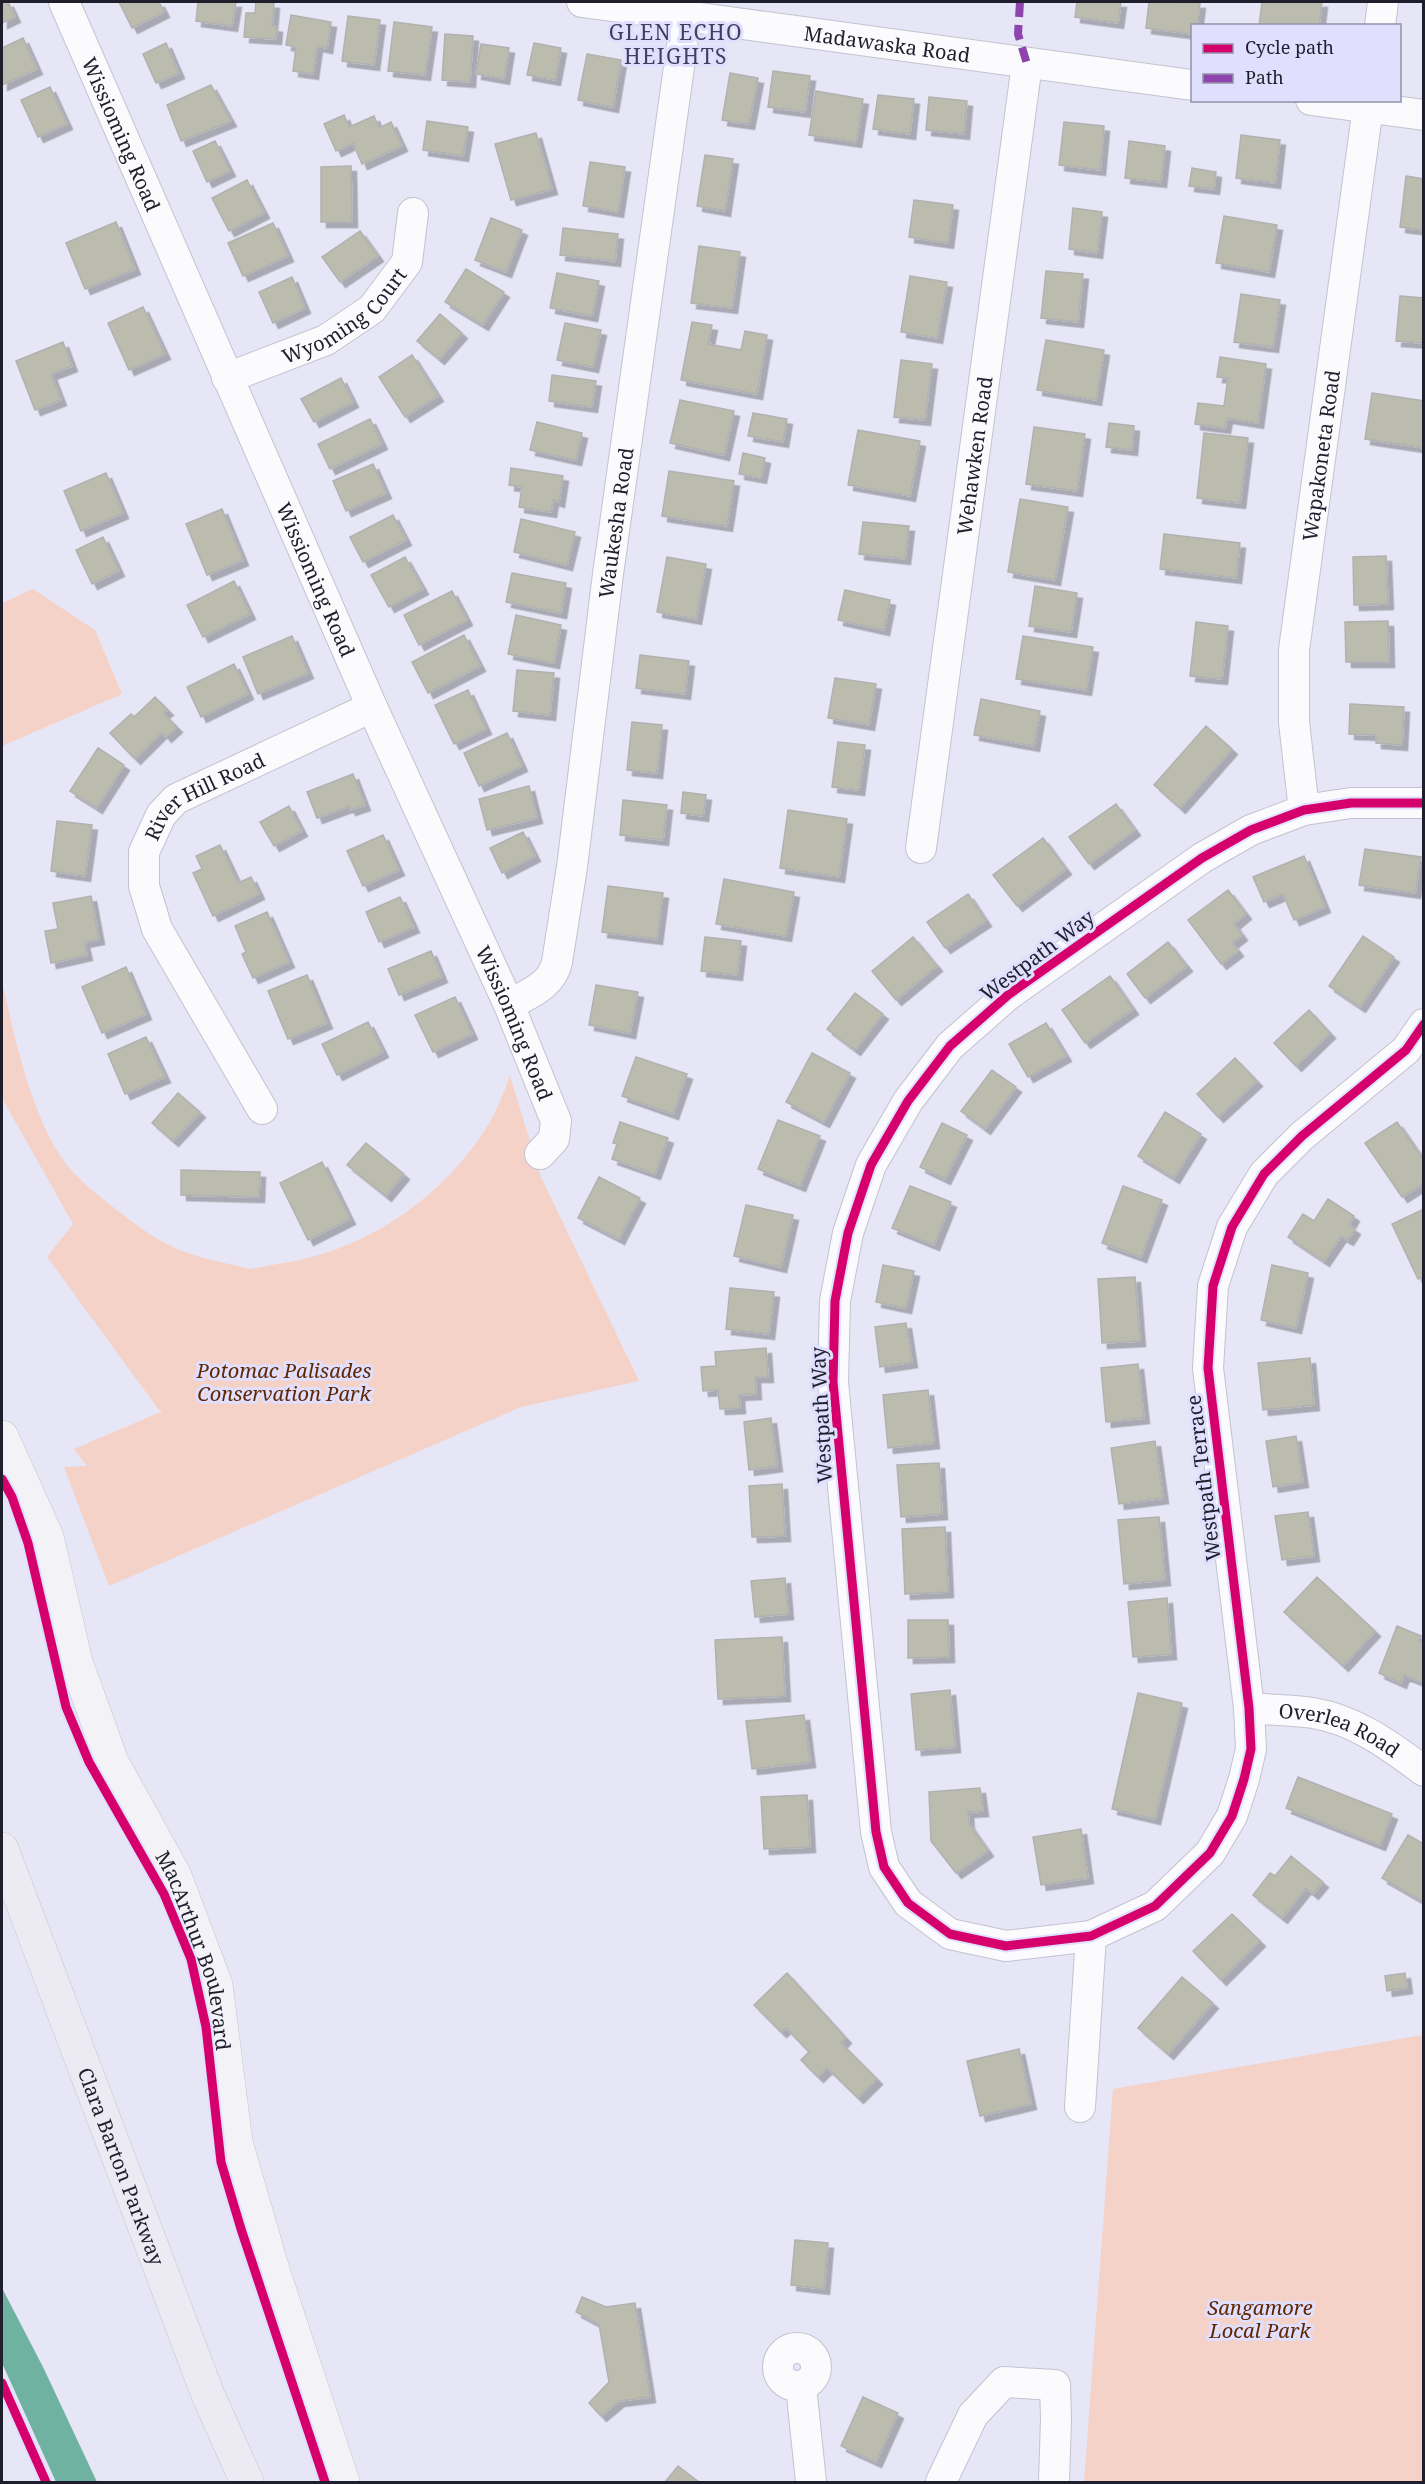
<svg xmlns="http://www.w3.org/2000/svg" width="1425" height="2484" font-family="'Noto Serif',serif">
	<defs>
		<filter id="shadow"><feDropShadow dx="5.5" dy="5.5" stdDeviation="0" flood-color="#0004"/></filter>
	</defs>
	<rect width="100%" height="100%" fill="#e6e6f6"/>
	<path fill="#f4d2c8" d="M33,589l62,41 27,64 -120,52v-143z
		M2,981c12,55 30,139 65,184 15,19 33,31 51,46 17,13 34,26 53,35 22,11 47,15 70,21l9,2c19,-4 39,-6 58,-11 72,-18 137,-66 177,-128 11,-17 18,-36 25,-54l31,101 98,204 -118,26 -412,179 -45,-119 23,-1 -13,-17 89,-38 -4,-1 -112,-153 26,-33 -71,-126z
		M1423,2035v447h-339l29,-393z"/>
	<path fill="#6fb2a1" d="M2,2288l41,79 54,115h-41l-54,-119z"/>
	<path fill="#bcbcae" stroke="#b1b1b1" stroke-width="1.5" filter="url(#shadow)" d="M2,2h6l7,15 -13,6z
		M119,2h40l5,10 -32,16z
		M198,2h38l-4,24 -36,-5z
		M256,2l18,1 -2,23 5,1 -1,12 -32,-2 2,-24h9z
		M1077,2h44l-3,21 -43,-6z
		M1149,2l51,1 -3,23h-5v8l-46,-6z
		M1262,2h60l-3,24h-60z
		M291,15l40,7 -4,26 -10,-2 -4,28 -20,-3 3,-24 -10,-2z
		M348,16l32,4 -6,45 -32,-4z
		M394,22l38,5 -7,48 -37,-4z
		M445,34l28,2 -3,46 -28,-2z
		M23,38l14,31 -35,16v-37z
		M166,43l13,30 -23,10 -13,-29z
		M534,43l27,5 -6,32 -28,-5z
		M481,44l28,4 -5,31 -28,-5z
		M587,54l34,6 -8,47 -35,-7z
		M773,71l37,5 -5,36 -37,-5z
		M730,73l28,5 -9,46 -27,-4z
		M211,85l20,36 -50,20 -14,-36z
		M50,87l17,37 -29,13 -17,-37z
		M816,91l47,8 -7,43 -47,-7z
		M878,95l36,4 -4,35 -37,-5z
		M929,97l38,4 -3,33 -38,-4z
		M344,115l5,12 25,-11 5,12 12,-6 11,24 -40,18 -9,-21 -17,8 -12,-27z
		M427,121l41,6 -5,29 -40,-6z
		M1064,122l40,4 -4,44 -41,-5z
		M536,133l16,56 -41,11 -16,-56z
		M1241,135l39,5 -5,43 -39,-5z
		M215,141l15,30 -23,11 -14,-31z
		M1129,141l36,5 -4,36 -36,-4z
		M705,155l28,4 -8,52 -28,-5z
		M590,162l35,5 -7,45 -35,-6z
		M351,166l1,56h-31v-55z
		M1192,168l24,4 -2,17 -25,-3z
		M1406,176l18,3v51l-24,-3z
		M247,180l17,33 -35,18 -17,-33z
		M914,200l39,5 -5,38 -39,-6z
		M1073,208l29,4 -5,41 -28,-4z
		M1224,216l53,9 -8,47 -53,-9z
		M491,218l31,12 -16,42 -31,-12z
		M116,222l19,47 -50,20 -19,-46z
		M273,223l15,33 -45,20 -15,-33z
		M563,228l55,6 -3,27 -55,-6z
		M360,231l18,25 -38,26 -18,-25z
		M699,246l41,6 -8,56 -41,-5z
		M466,269l38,23 -21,33 -38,-23z
		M1046,271l37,3 -5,48 -37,-4z
		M557,273l42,8 -7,35 -42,-8z
		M910,276l37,6 -10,56 -36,-6z
		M292,277l13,31 -32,15 -14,-31z
		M1241,294l39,6 -7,47 -39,-5z
		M1400,296l24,2v45l-28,-2z
		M143,307l22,47 -36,16 -21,-47z
		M440,314l22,19 -23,26 -22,-18z
		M692,322l20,3 -4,19 33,6 4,-19 22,4 -10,59 -76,-14z
		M565,323l36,7 -8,37 -36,-7z
		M1046,340l58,10 -8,50 -59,-10z
		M63,342l9,24 -21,8 10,26 -26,10 -19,-49z
		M412,355l26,41 -33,21 -26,-40z
		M1220,357l46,7 -8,59 -31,-5 -2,10 -30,-4 3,-21 26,3 4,-28 -11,-1z
		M901,360l31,4 -7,56 -31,-3z
		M552,375l44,6 -4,26 -43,-6z
		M341,378l12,24 -39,20 -13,-23z
		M1372,393l52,8v47l-59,-9z
		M680,400l54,11 -10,44 -54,-12z
		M753,413l34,6 -4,23 -35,-6z
		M370,419l12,25 -52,25 -12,-25z
		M537,422l45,11 -6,27 -46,-10z
		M1109,423l25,3 -2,24 -26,-3z
		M1034,427l51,7 -8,57 -51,-7z
		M858,430l62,11 -10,55 -62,-11z
		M1204,433l44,5 -8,65 -43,-5z
		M743,453l22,5 -4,20 -22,-4z
		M373,464l13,29 -40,18 -13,-30z
		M511,468l52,8 -4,26 -6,-2 -2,12 -32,-5 3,-20 -13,-2z
		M669,471l65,10 -7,45 -65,-10z
		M106,473l17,40 -42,18 -17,-40z
		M1020,499l48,8 -13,73 -47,-8z
		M222,509l21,51 -36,15 -21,-51z
		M393,515l13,25 -43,22 -13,-25z
		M521,519l54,13 -8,33 -53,-13z
		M863,522l46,4 -4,33 -46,-5z
		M1164,534l76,9 -4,35 -76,-9z
		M103,537l16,34 -27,13 -16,-34z
		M1386,556l2,48 -34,1 -1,-48z
		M405,557l18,32 -34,18 -18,-32z
		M667,557l39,7 -10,55 -39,-7z
		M512,573l54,10 -5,30 -55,-11z
		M234,581l16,33 -47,23 -16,-32z
		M1035,586l42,7 -6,39 -42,-6z
		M845,590l45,10 -6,30 -46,-10z
		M452,591l15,29 -48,25 -15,-30z
		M516,615l45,10 -7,38 -46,-9z
		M1388,621l1,41h-43l-1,-40z
		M1196,622l32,4 -6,53 -32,-3z
		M464,635l16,31 -52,27 -16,-31z
		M292,636l16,37 -50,21 -15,-37z
		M1023,636l70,11 -7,43 -70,-11z
		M640,655l49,6 -4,33 -49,-6z
		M234,664l14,30 -47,23 -14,-30z
		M517,670l37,3 -4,42 -37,-4z
		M835,678l41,6 -7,41 -41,-7z
		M468,690l18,39 -32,15 -19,-39z
		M155,697l13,13 -5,3 14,14 -11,10 -4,-5 -27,27 -25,-26 21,-19 3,3z
		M981,699l59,12 -6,35 -60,-11z
		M1350,704l54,3 -2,38 -26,-2v-8l-27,-1z
		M632,722l30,3 -5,48 -30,-3z
		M1206,726l26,23 -52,59 -26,-23z
		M507,733l15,33 -43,20 -15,-33z
		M838,742l27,3 -6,45 -27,-3z
		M98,748l26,17 -27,43 -27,-17z
		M353,774l12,31 -15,5 -1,-4 -32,12 -10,-26z
		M529,786l8,32 -50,12 -8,-31z
		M683,792l23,3 -3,21 -22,-3z
		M623,800l44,5 -4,35 -43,-5z
		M1116,804l19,26 -46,34 -20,-27z
		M289,806l13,25 -28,15 -14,-24z
		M788,810l59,9 -8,58 -59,-9z
		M57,821l35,4 -7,51 -34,-5z
		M523,832l12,24 -33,17 -12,-25z
		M383,835l16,35 -36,16 -16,-35z
		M1043,838l23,31 -49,37 -24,-31z
		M220,845l18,38 13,-6 8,17 -46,22 -20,-43 9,-4 -6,-13z
		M1365,849l56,8 -6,36 -56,-8z
		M1304,856l21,51 -31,13 -11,-26 -19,8 -11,-25z
		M724,879l70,13 -8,44 -70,-12z
		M608,886l55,7 -6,46 -55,-7z
		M1228,890l18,24 -12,10 8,11 -10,8 6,8 -17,13 -33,-44z
		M968,894l18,27 -41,27 -18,-26z
		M91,896l8,43 -15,3 3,13 -36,8 -6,-32 13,-2 -5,-26z
		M400,897l14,30 -35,15 -13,-30z
		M267,912l22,50 -36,16 -11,-24 4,-2 -11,-26z
		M1363,936l31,21 -34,50 -31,-21z
		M705,937l36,4 -4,34 -36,-4z
		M913,937l24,29 -41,34 -24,-29z
		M1168,942l19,24 -42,32 -18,-24z
		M431,951l11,26 -43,18 -11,-26z
		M126,967l20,47 -44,19 -20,-46z
		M307,975l20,48 -39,16 -20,-48z
		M1110,976l23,33 -48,34 -23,-33z
		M596,985l42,7 -8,41 -41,-8z
		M855,993l28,21 -28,36 -28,-21z
		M455,997l17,37 -39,18 -18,-37z
		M1309,1010l21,23 -34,33 -22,-23z
		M368,1022l15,30 -46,23 -15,-31z
		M1046,1023l20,33 -38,21 -19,-33z
		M146,1037l19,40 -40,17 -17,-40z
		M812,1053l38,20 -26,49 -38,-20z
		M636,1057l51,17 -14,40 -51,-18z
		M1235,1058l22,23 -39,36 -21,-23z
		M992,1070l24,17 -31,42 -24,-18z
		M178,1093l22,19 -27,29 -21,-18z
		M1165,1112l36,22 -27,44 -36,-22z
		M778,1120l42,16 -20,50 -42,-17z
		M620,1122l48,16 -13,36 -43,-15 5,-15 -4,-1z
		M1397,1122l27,39v22l-22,14 -37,-54z
		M942,1123l25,12 -22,44 -25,-12z
		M366,1143l38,31 -18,22 -39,-31z
		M322,1162l28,57 -42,21 -28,-57z
		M181,1170l79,2 -1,25 -78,-2z
		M599,1177l41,21 -21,41 -41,-21z
		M910,1186l41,16 -17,43 -42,-17z
		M1123,1186l39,14 -21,57 -39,-14z
		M1328,1199l26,17 -5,9 6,4 -7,11 -7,-4 -17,25 -36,-24 15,-23 11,7z
		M746,1205l47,10 -12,52 -47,-11z
		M1424,1209v67l-6,3 -26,-55z
		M883,1265l31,6 -8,37 -30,-6z
		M1272,1265l36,8 -12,55 -35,-8z
		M1135,1277l5,64 -38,2 -4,-64z
		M730,1288l44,4 -5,42 -43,-5z
		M906,1323l6,39 -32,5 -5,-40z
		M766,1348l2,29h-13l1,17 -17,1 1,13 -20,1 -2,-19 -15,1 -2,-24 15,-1 -1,-14z
		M1310,1358l4,47 -51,5 -5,-47z
		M1138,1364l6,54 -38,4 -5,-54z
		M928,1390l6,53 -46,5 -5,-53z
		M771,1418l6,48 -28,4 -5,-48z
		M1296,1436l7,46 -30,5 -7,-46z
		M1155,1441l8,57 -44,6 -8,-56z
		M939,1463l3,51 -41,3 -4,-52z
		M782,1484l3,52 -33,1 -3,-51z
		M1308,1512l6,44 -32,4 -7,-44z
		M1159,1517l6,63 -41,4 -6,-64z
		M945,1527l3,65 -43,2 -3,-65z
		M1317,1577l58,54 -32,35 -59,-54z
		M785,1578l3,36 -33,3 -4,-36z
		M1167,1598l4,56 -38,3 -5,-55z
		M908,1620h40l1,37 -41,1z
		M1397,1626l24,10 -2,5 5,2v40l-20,-8 -3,8 -22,-10z
		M782,1637l3,59 -67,3 -3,-59z
		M950,1690l5,57 -39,3 -5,-56z
		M1138,1693l44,10 -27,116 -43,-10z
		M804,1715l6,47 -58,7 -6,-48z
		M1298,1777l94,37 -12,31 -94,-37z
		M980,1788l3,23 -15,1 1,12 19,27 -32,22 -25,-32 -2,-49z
		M807,1795l3,52 -46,2 -3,-52z
		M1081,1829l7,49 -47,7 -8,-48z
		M1408,1835l16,9v58l-42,-24z
		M1291,1856l32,26 -10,12 -7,-6 -24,30 -29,-23 17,-22 5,3z
		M1232,1914l28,27 -39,39 -28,-29z
		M787,1973l59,65 -5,5 36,36 -19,19 -31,-30 -9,9 -17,-17 8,-8 -23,-24 -5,4 -27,-27z
		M1405,1973l2,15 -20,3 -2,-15z
		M1182,1977l31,26 -45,51 -30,-26z
		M1019,2049l12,55 -51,12 -13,-55z
		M795,2240l33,3 -4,46 -33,-4z
		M582,2297l24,10 29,-4 15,94 -31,4 -18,15 -12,-13 20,-21 -10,-58 -23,-12z
		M863,2397l35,16 -22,49 -35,-16z
		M678,2466l21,16h-34z"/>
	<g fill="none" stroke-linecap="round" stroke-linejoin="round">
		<defs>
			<g id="minor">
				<path id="s1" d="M64,2l308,705 137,298 47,116 -2,18 -14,15"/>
				<path id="s2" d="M582,2l610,83"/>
				<path d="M1380,26l3,-24"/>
				<path d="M1311,100l113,15"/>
				<path id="s3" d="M227,378l99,-38 46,-31 35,-47 6,-49"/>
				<path d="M1424,803h-73l-47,7 -53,20 -49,28 -194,137 -58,51 -42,55 -37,64 -23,68 -13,68 -2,81 43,450 8,35 24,36 42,31 56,12 85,-10 64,-30 55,-53 22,-37 12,-37 7,-30 -2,-41 -41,-340 5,-82 19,-59 32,-53 38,-38 104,-86 18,-26"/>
				<path id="s4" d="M1304,810l-10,-88v-72l75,-550"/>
				<path id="s5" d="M921,848l106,-784"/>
				<path id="s6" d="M509,1005c19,-11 43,-19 48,-43l15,-95 36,-293 78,-557"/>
				<path id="s7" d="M262,1109l-105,-180 -13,-43v-34l17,-37 15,-16 196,-92"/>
				<path id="s8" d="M1249,1708c21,2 43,2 64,5 43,7 77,33 111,58"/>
				<path d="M1080,2107l11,-171"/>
				<circle cx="797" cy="2367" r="19"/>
				<path d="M801,2386l10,96"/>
				<path d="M941,2482l32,-67 31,-33 51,3 1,34 -2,63"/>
			</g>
			<g id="major">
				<path id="s9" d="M2,1437l45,100 29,125 36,100 63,114 41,109 20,157 36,125 71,215"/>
			</g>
			<g id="highway">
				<path id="s10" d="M2,1849l206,546 39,87"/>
			</g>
		</defs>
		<use href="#minor" stroke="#c3c2d0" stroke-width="32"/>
		<use href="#major" stroke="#c5c5cd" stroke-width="34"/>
		<use href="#highway" stroke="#c5c5cd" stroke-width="34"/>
		<use href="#minor" stroke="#fbfbfe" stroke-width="30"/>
		<use href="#major" stroke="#f2f2f7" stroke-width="33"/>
		<use href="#highway" stroke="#ecebf3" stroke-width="33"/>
		<path stroke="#8e44ad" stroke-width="8" stroke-dasharray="15 8" stroke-linecap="butt" d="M1020,2l-2,32 9,30"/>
		<defs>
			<path id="cycleway" d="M1424,803h-73l-47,7 -53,20 -49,28 -194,137 -58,51 -42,55 -37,64 -23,68 -13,68 -2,81 43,450 8,35 24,36 42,31 56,12 85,-10 64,-30 55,-53 22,-37 12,-37 7,-30 -2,-41 -41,-340 5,-82 19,-59 32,-53 38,-38 104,-86 18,-26
				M2,1479l10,18 16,46 38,164 23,55 75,132 27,65 15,68 15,135 20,67 84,253
				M2,2383l44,99"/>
		</defs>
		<use href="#cycleway" stroke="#e0dffd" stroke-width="13"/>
		<use href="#cycleway" stroke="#d6006c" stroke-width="9"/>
	</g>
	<g text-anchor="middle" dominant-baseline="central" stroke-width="6" stroke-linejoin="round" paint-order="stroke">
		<g font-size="20" fill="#1f1e2c" stroke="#e0dffd">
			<text stroke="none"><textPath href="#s2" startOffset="308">Madawaska Road</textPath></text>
			<text stroke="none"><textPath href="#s1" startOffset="144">Wissioming Road</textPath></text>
			<text stroke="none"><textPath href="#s3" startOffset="135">Wyoming Court</textPath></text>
			<text stroke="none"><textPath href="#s4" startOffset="357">Wapakoneta Road</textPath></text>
			<text stroke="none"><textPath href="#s5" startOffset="396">Wehawken Road</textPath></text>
			<text stroke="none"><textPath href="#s6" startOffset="510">Waukesha Road</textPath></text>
			<text stroke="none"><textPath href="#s1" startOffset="630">Wissioming Road</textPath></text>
			<text stroke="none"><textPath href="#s7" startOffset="374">River Hill Road</textPath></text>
			<text transform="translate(1037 955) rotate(-37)">Westpath Way</text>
			<text stroke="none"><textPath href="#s1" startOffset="1116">Wissioming Road</textPath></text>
			<text transform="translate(821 1415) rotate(-93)">Westpath Way</text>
			<text transform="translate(1203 1478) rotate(-97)">Westpath Terrace</text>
			<text stroke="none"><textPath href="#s8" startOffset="94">Overlea Road</textPath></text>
			<text stroke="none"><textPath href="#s9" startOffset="552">MacArthur Boulevard</textPath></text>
			<text stroke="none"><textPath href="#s10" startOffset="339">Clara Barton Parkway</textPath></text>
		</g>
		<g font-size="20" font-style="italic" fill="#602600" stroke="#e0dffd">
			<text x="284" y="1370">Potomac Palisades<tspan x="284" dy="23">Conservation Park</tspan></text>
			<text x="1260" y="2307">Sangamore<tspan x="1260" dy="23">Local Park</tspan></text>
		</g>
		<g font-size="21" letter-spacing="1.5" fill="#423f5e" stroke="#e0dffd">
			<text x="676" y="32">GLEN ECHO<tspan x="676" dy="24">HEIGHTS</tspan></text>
		</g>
	</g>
	<rect width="1425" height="2484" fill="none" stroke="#1f1e2c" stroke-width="6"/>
	<rect x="1191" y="24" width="210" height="78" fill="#e0dffd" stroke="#9392a9" stroke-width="1.5"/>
	<rect x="1203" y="44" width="30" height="9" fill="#d6006c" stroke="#9392a9" stroke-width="1.5"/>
	<text x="1245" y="54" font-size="18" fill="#1f1e2c">Cycle path</text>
	<rect x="1203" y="74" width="30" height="9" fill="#8e44ad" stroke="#9392a9" stroke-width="1.5"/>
	<text x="1245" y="84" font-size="18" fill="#1f1e2c">Path</text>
</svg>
